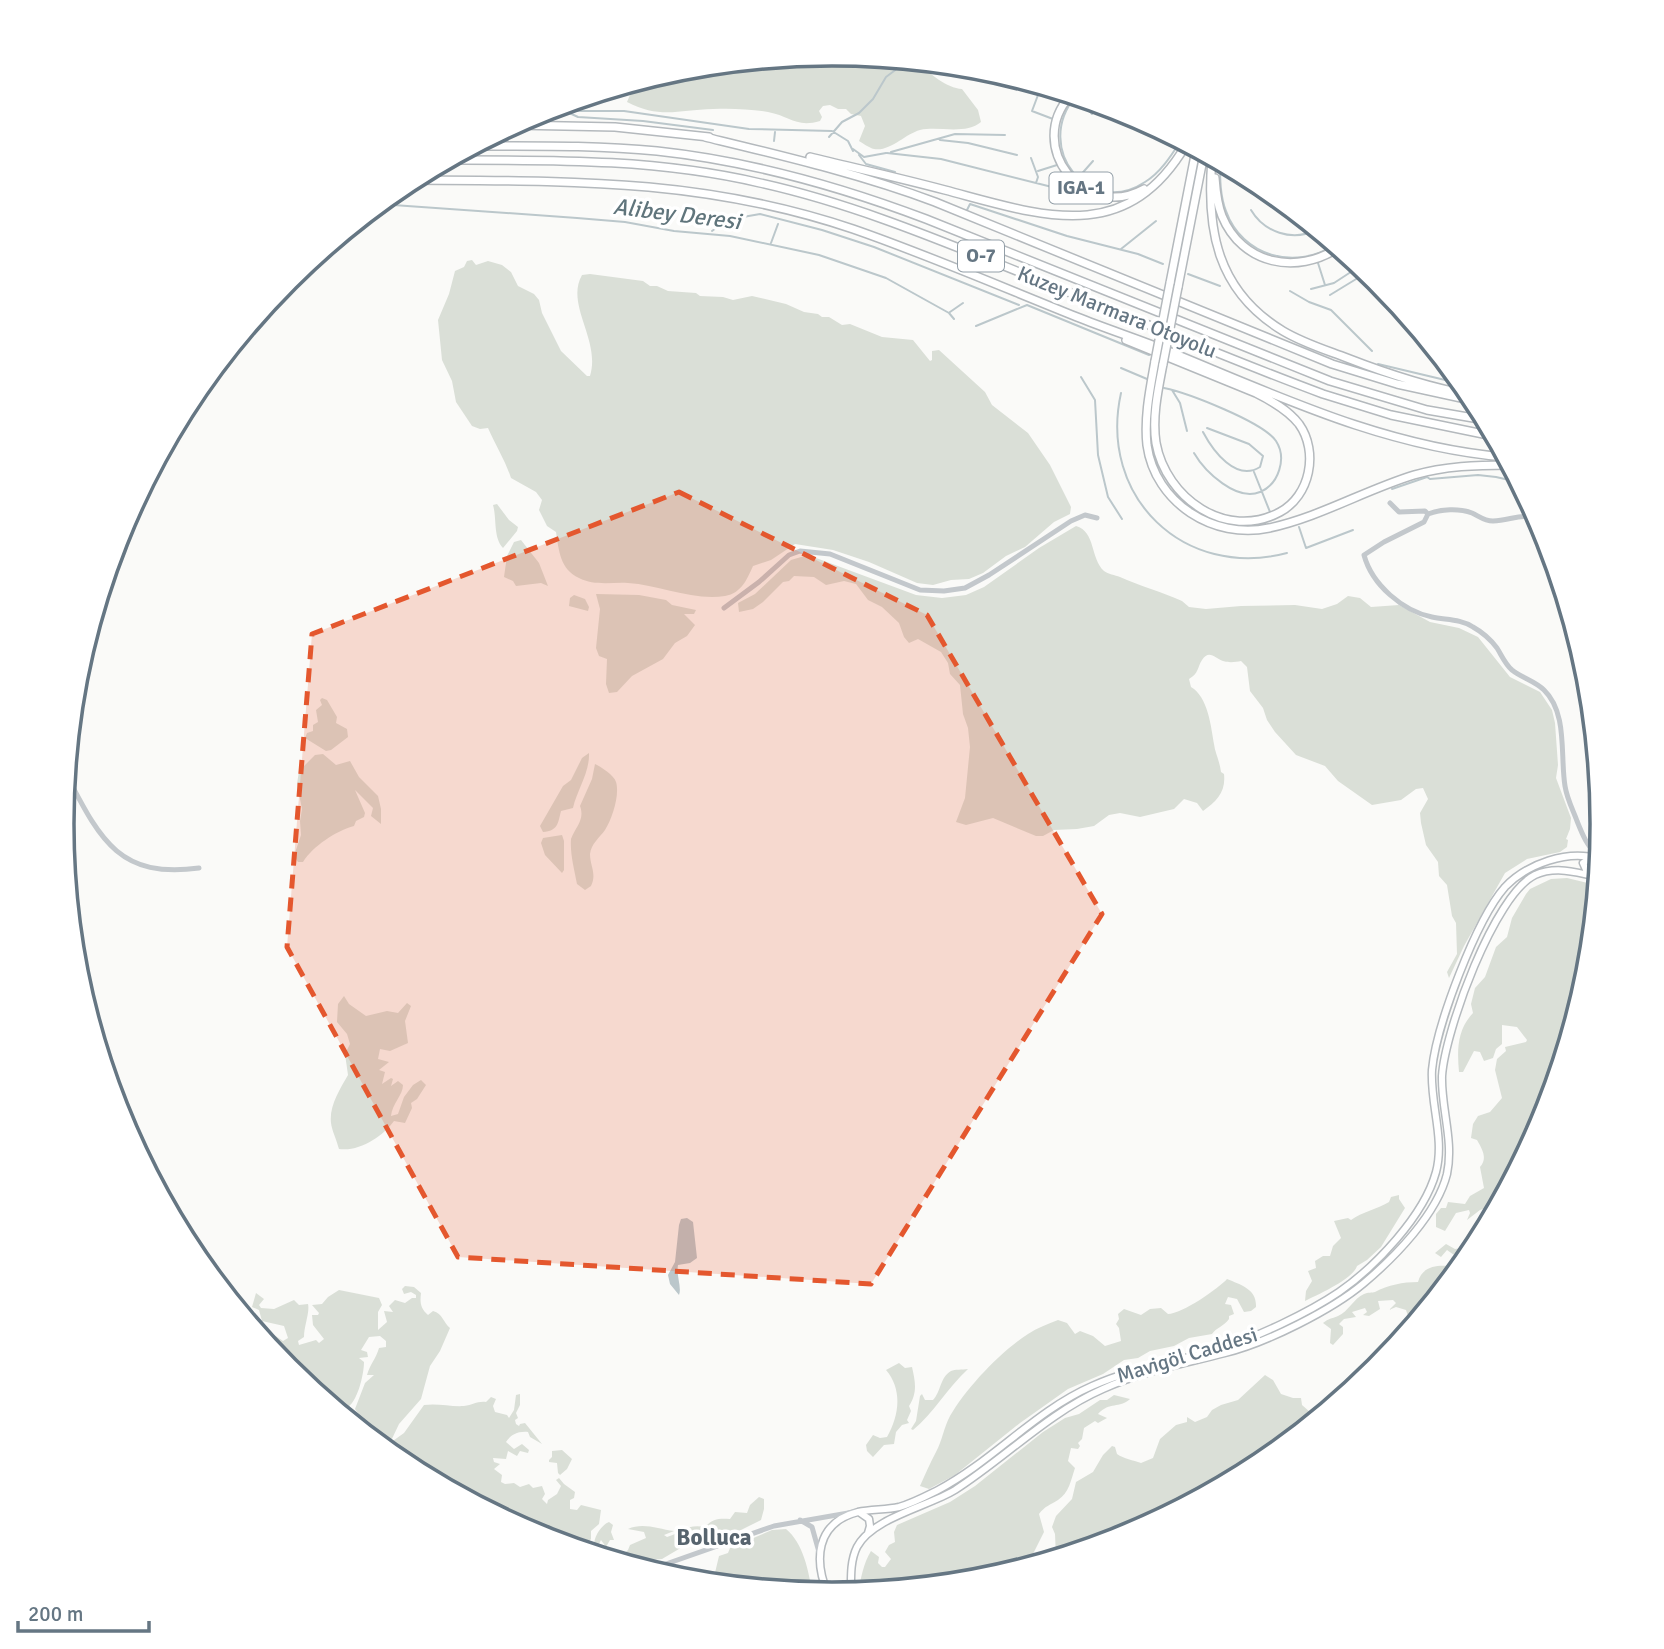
<svg xmlns="http://www.w3.org/2000/svg" width="1664" height="1649" font-family="Signika,sans-serif">
	<rect width="100%" height="100%" fill="#fafaf8"/>
	<path fill="#dadfd7" d="M832,54l88,9c9,11 27,25 42,26l16,21 3,12c-15,13 -42,4 -61,8 -15,4 -30,22 -46,19 -5,-1 -11,-6 -15,-8l6,-15 -4,-10 -10,-2 -5,-5h-8l-8,-4 -7,1 -4,5 3,6 -2,4c-24,7 -30,-5 -52,-9 -18,-3 -38,-4 -55,-3 -35,1 -53,10 -86,-7l8,-19 47,-14z
		M618,88v5c-10,11 -27,8 -40,8z
		M472,260l4,5 12,-4 14,4 9,7 7,14 16,8 5,6 3,13 19,38 26,25h3c11,-36 -25,-71 -8,-101l8,-1 53,7 7,5h7l11,5 28,2 4,3 23,1 10,3 19,-4 34,8 18,8 14,2 4,3h7l13,8 8,-1 32,13 31,3 17,21 2,-1v-9l7,-1 46,42 7,13 36,28 22,32 21,42 -1,7 -16,8 -29,25 -19,9 -23,17 -14,6 -18,1 -18,5 -16,-2 -48,-21 -36,-12 -38,-6 -24,16 -18,6c-6,13 -11,27 -28,30 -32,5 -65,-11 -97,-13 -16,-1 -34,3 -49,-5 -19,-9 -20,-27 -23,-46l-9,-6 -8,-16 3,-10 -6,-8 -25,-14c-6,-18 -15,-32 -23,-50l-8,1 -8,-3 -16,-24 -4,-21 -10,-21 -4,-40 11,-26 6,-23 9,-4 3,-6z
		M497,504l12,16 9,7 -1,4 -14,17c-10,-11 -6,-29 -10,-43z
		M1076,526c20,6 14,32 28,45 4,3 11,4 16,6 20,9 42,15 62,24l7,6 17,2 35,-3 54,-1 27,4 15,-5 11,-8 12,2 11,9 28,-2 31,17 29,6 19,9 32,40 30,15 12,18 3,13 3,42 -2,13 15,40 -1,11 -4,10 2,1 -1,7 -7,5 -33,7 -22,14 -41,73 -15,32 -2,-6 10,-18 -1,-31 -4,-7 -5,-31 -8,-9 -1,-14 -12,-17 -5,-22 -1,-10 8,-14 -5,-11 -7,1 -15,11 -29,5 -34,-24 -13,-15 -29,-11 -21,-23 -8,-12 -4,-12 -13,-17 -3,-24 -6,-6c-5,1 -12,2 -18,0 -8,-3 -14,-12 -21,-1 -5,8 -3,13 -13,19l2,8c17,10 20,39 23,57 1,9 6,18 7,28l3,2c2,18 -7,27 -21,37l-6,-8 -13,-4 -10,10 -34,8 -20,-4 -11,2 -15,11 -17,3 -23,1 -11,6h-7l-43,-18 -27,7 -10,-3 9,-24 5,-51 -2,-19 -5,-14 -3,-29 -10,-11 -2,-11 -7,-11 -23,-13 -9,4 -5,-6 -5,-14 -17,-16 -14,-7 -12,-16 -12,-3 -18,4 -12,-8 -20,-1 -5,5 -6,1 -20,20 -10,7 -14,3 -1,-9 17,-9 36,-34 17,-5 108,40 26,3 24,-3 18,-8 55,-39z
		M521,540l18,23 9,23 -7,-3 -25,3 -3,-5 -9,-4 3,-21 7,-14z
		M596,594l43,1 27,5 6,5 24,5 -2,4h-10l11,11 -8,11 -12,7 -12,16 -31,17 -15,16 -8,1 -3,-9 1,-25 -8,-3 -3,-8 4,-39z
		M574,595l11,4 4,8 -1,4 -19,-5 1,-8z
		M322,698l5,2 10,17 -1,6 11,6 1,8 -17,13 -5,1 -21,-13 2,-5 6,-2v-6l5,-3 -2,-12 6,-5 -2,-5z
		M589,753c1,19 -12,37 -16,55l-12,3c-3,12 -3,20 -18,21l-3,-6 23,-40 8,-6 11,-22z
		M323,754l13,11 14,-4 9,16 19,19 3,13v15l-10,-8 2,-8 -18,-18 10,23 -1,4 -8,4 -2,5c-18,5 -41,20 -51,36h-5l-4,-6 7,-21 -1,-14 2,-12 -5,-25 2,-13 16,-16z
		M595,764c6,3 19,11 21,18 4,13 -4,37 -11,48 -5,7 -14,14 -15,24 0,12 7,20 1,32l-6,4 -8,-6c-3,-16 -7,-30 -6,-45 5,-13 14,-19 9,-33l12,-27z
		M562,835l2,6v29l-2,3 -17,-18 -4,-12 2,-5z
		M1567,878l29,7 -9,90 -44,145 -45,84 -18,6 -13,10 3,-7 -1,-3 -13,3 -11,18 -9,-4v-13l5,-6h5l2,-6 17,2 5,-8 14,-8 -4,-21c8,-9 2,-18 -3,-27l-6,-2 2,-14 5,-8 12,-4 12,-14 -7,-28 2,-11 9,-8 -1,-4 21,-5 1,-2 -10,-13 -15,-2v19l-6,5 -3,9 -9,3 -4,-9 -6,-1 -11,21h-4c-2,-22 -2,-42 14,-59l-2,-9 4,-16 10,-11 11,-30 11,-10 5,-19 14,-24 4,-5 21,-10z
		M344,996l5,8 17,12 21,-5 11,2 9,-10 4,3 -6,15 3,22 -18,8 -10,-2 -2,10 11,3 -10,8 6,2 -3,12 9,-6 2,1 -2,7 7,-5 5,4c0,10 -11,19 -12,31l7,-2 6,-17 9,-12 8,-5 5,5 -9,14 -6,4 1,5 -7,15 -11,-2c-11,15 -34,31 -55,28l-1,-3c-2,-8 -6,-15 -7,-23 -2,-17 9,-34 17,-48l-3,-21 5,-10 -3,-10 -10,-12 1,-18z
		M1399,1195v4l6,9 -24,39 -14,13 -10,6c-4,13 -38,28 -52,35l1,-10 6,-10 -4,-10 8,-3 -1,-7 8,-5h7l3,-10 8,-8 -7,-17 14,-3 3,2c11,-8 26,-11 38,-18l2,-5z
		M1446,1244l9,5 6,-1v8l5,4 -52,64 -4,-2 -4,-12 -10,-3 -7,3 7,-7 -3,-3 -15,1 2,8 -11,7 -6,-1 4,-3 -2,-4 -13,4 4,5 -12,2 -5,5 4,3v7l-10,11 -3,-2 1,-14 -8,-6c6,-5 8,-4 15,-7 10,-4 16,-18 26,-22 4,-2 8,-1 11,-2 13,-7 28,-10 43,-10 4,-15 17,-17 31,-16l4,-4 -2,-4 3,-3 -7,-5 -6,7 -6,-4z
		M1227,1279c14,6 30,10 29,28l-5,4 -7,1 -7,-13 -9,-2 -3,7 6,1 3,9 -5,2v3c-5,7 -13,9 -17,15l-23,4 -15,8 -24,5 -12,7 -14,2 -21,14 -35,15 -48,34 -65,52 -26,14 -9,-3c5,-11 10,-23 16,-34 6,-11 8,-25 14,-36 16,-28 51,-65 78,-82 9,-6 20,-10 30,-14l9,3 8,11 5,-3 13,5 12,10 16,-5 -2,-13 -3,-4 3,-5 -1,-5 6,-5 17,6 9,-6 11,-1 7,6c14,0 51,-26 59,-35z
		M405,1286l9,1 7,6c-1,9 -1,15 7,22l5,-4c10,3 10,11 17,17l-10,23 -10,15 -9,33 -22,25 -9,19 14,-10 20,-28c14,-2 27,2 40,1 9,-1 13,-5 22,-4l5,-5 5,2 -3,7 2,6 12,3 2,3 5,-8 2,-15 4,-1v11l-4,8 2,5 -3,2 1,4 3,2 1,-2 5,-1 17,21 -12,-7 -2,-5c-12,-1 -18,4 -22,10l8,7 8,-5 7,6 -1,3 -8,-2 -3,5 -9,-5 -2,8 -13,-1 1,4 6,2 -6,5 8,6 -1,7 4,2 9,-1 6,4 9,-3 4,4 9,-2 3,8 -3,5 5,5 1,-4 9,-6 4,-8 -5,-6 3,-2 5,6 11,8 -1,6 -4,2v9l7,1 4,-5 20,5 -2,14 -8,7v8l-9,11 -45,-14 -133,-71 -53,-43 8,-7 -4,-6 10,-26 9,-8h-7c3,-11 9,-16 12,-27l7,-1v-6l-6,-5 -11,1 -8,13 6,2 1,5 -9,1 5,4c0,13 -7,42 -18,46l4,4 -2,7 -61,-50 -29,-36 9,-3 16,11 5,-3 -4,-12 -22,-5 -3,-11 -7,-3 4,-14 8,6 -5,6 2,3 13,1 20,-9 5,5 9,-1c2,8 -4,22 -4,33l-6,4 1,4 17,-5 3,3 5,-4 -11,-14 -1,-10h6l1,-2 -7,-8 10,-1 6,-7 11,-7 40,8 3,7 -4,7v18l9,-8 -3,-11 9,1 -4,-6 6,-6 10,3 7,-5h4v-3l-5,-3 -7,2 -2,-5z
		M899,1363l6,5 7,-1c3,14 6,25 -3,39l2,5 -4,9 2,3 -7,2 -6,7 -2,12 -10,1 -11,12 -6,-6 -1,-6 7,-10 7,3 7,-1c12,-21 16,-47 -1,-67z
		M968,1369c-20,18 -35,45 -55,61l-2,-1 5,-8 4,-25 2,-2 3,6h8c8,-8 7,-23 18,-29 4,-2 11,-1 17,-2z
		M1265,1375l8,5 8,14 12,4h8l1,7 8,7 -1,12 -49,41 -134,71 -70,21 -1,-23 -3,-7 4,-11 16,-17 4,-17 17,-10 10,-17 9,-9 3,1 2,7c7,5 16,6 24,9l12,-5 7,-19 16,-14 11,-3v-5l8,5 12,-5 5,-7 9,-5 17,-5z
		M1114,1395l16,4c-11,10 -20,2 -32,15l9,4 -9,5 -3,-2 -11,7 -2,11 -4,4 2,3 -2,3 -7,-1 -3,13 7,7c-4,12 -6,25 -17,32 -8,5 -13,6 -19,14l5,18 -12,24 3,6 7,-5 1,5 -61,18 -124,12c3,-13 5,-28 13,-41l8,6 -1,6 4,4h3l6,-8 -6,-7 4,-7 6,-3 -1,-10 3,-7 53,-23 25,-16 68,-54 22,-14 14,-4 21,-14h7z
		M562,1450l10,9 -5,10 -7,6 -2,-2 -1,-10 -8,-1v-2l3,-3v-6z
		M759,1497l5,2v10l-3,11 -24,12h-7l-46,14 -22,13 -29,2 -3,3 -13,-4 11,-10 2,-5 16,-7 -2,-6 -16,-3c15,-7 30,0 46,2l-10,4 3,2c17,-5 19,-13 38,-10 7,-8 14,-9 25,-8l5,-7 12,1 3,-8z
		M609,1522l4,3 -2,7 3,8h-4l-4,7 -5,-7 -4,8 -3,-1c-1,-9 7,-22 15,-25z
		M786,1529c17,14 23,42 26,64l-80,-8 -7,-7 -8,1 -3,-2 5,-21 9,-3 2,-5 42,-18z"/>
	<path fill="#bbc7cb" d="M687,1218l6,4 4,36 -7,5 -12,2c-2,11 4,22 1,30l-9,-11 -2,-9 7,-13 4,-37 2,-6z"/>
	<g fill="none" stroke-linecap="round" stroke-linejoin="round">
		<path stroke="#bbc7cb" stroke-width="2" d="M972,68l19,9
			M998,78l33,6
			M1041,87l-9,24 21,8
			M1075,97c-42,51 14,122 70,85 15,-9 26,-26 35,-40
			M1079,98l13,16
			M713,130l-70,-9 -65,-4 -13,-6h59l125,18 83,2 16,10 5,10
			M829,137l13,-15 17,-9 14,-14 13,-22 20,-15
			M940,140l28,3 49,12
			M774,141l1,-9
			M853,149l11,8 22,-4
			M891,152l64,-18 50,1
			M887,153l54,6 111,28
			M859,155l7,9 29,8
			M1031,158l7,19 -2,6
			M1220,163c0,15 0,33 6,48 16,45 69,60 108,34
			M1038,171l19,-6
			M1078,178l15,-17
			M1268,191c4,13 13,21 27,22
			M379,204l198,14 48,4 49,9 56,5 89,19 67,23 63,35 5,6
			M967,210l3,-6 97,32 71,18 25,10
			M1251,210c13,22 41,32 65,20
			M726,220l34,-6 62,16 52,17 145,58
			M712,231l15,-11
			M771,243l7,-19
			M1121,249l35,-28
			M1318,263l7,22
			M1188,274l32,12
			M1311,289l23,-6 26,-17
			M1290,291l19,11 22,8 41,41
			M1330,295l36,-22
			M950,312l13,-9
			M976,326l51,-21 122,50
			M1378,364l84,20
			M1121,368l26,11
			M1081,377l14,23 3,55 10,42 14,22
			M1164,388c24,5 99,34 112,53 11,17 3,43 -16,51 -23,10 -55,-20 -66,-39
			M1172,390l8,13 7,28
			M1121,393c-23,104 63,187 166,160
			M1203,432c10,19 33,50 57,35l3,-11 -14,-12 -42,-16
			M1254,472l16,40
			M1508,478l9,2
			M1392,489l35,-12 3,2 48,-4 18,2 22,5
			M1523,507l2,-11
			M1299,527l7,21 47,-18"/>
		<defs>
			<path id="major" d="M1588,874l-5,-11 9,-6
				M859,1512l10,7 1,7 -2,7
				M851,1593c0,-15 -1,-32 6,-46 15,-29 70,-40 98,-57 50,-32 93,-77 148,-101 39,-18 81,-25 122,-36 41,-10 107,-43 139,-70 31,-26 73,-69 83,-109 7,-33 -6,-66 -5,-98 3,-45 52,-181 93,-201 20,-9 42,-3 62,2
				M828,1594c-14,-33 -13,-71 30,-82 13,-3 28,-2 41,-5 14,-4 27,-11 39,-17 55,-29 97,-79 154,-104 42,-19 84,-24 127,-37 36,-11 89,-36 120,-57 36,-25 85,-76 97,-120 9,-33 -6,-68 -4,-102 4,-44 44,-150 73,-183 22,-23 63,-38 94,-28"/>
			<path id="highway" d="M1070,96c-45,50 14,126 74,93
				M514,125l101,2 94,10
				M705,137c78,19 155,37 230,65l397,162 65,20 78,17
				M476,146c60,0 121,-1 181,5 93,10 182,35 269,68l404,162 97,29 58,10
				M810,157c45,11 90,21 135,33 95,25 180,58 241,-45
				M1212,159c-6,71 5,132 71,172 20,12 43,19 64,27 41,16 81,29 124,37
				M450,160c104,0 208,-1 310,23 95,21 184,59 274,95 96,39 192,80 289,116l68,21 102,21
				M1215,178c1,13 2,26 7,38 20,49 75,59 116,32
				M411,180c155,1 292,-2 442,49 75,26 149,58 224,88 30,12 61,22 91,34 110,45 217,96 337,106
				M1170,283l26,-133
				M1178,287l26,-133
				M1126,340l130,53c16,8 32,17 43,31 20,28 11,72 -19,88 -54,29 -114,-14 -124,-69 -4,-26 2,-53 7,-79
				M1155,361c-5,28 -11,56 -8,84 8,58 67,95 122,83 51,-11 96,-38 145,-53 31,-9 63,-10 95,-10"/>
		</defs>
		<use href="#major" stroke="#b5babe" stroke-width="9"/>
		<use href="#highway" stroke="#b4b9bd" stroke-width="10"/>
		<path stroke="#c3c8cc" stroke-width="5" d="M1390,503l9,9 26,-1 3,3 -4,8 -40,20 -20,13c8,30 39,56 68,62 14,3 29,2 41,10 9,5 18,13 24,21 5,8 8,16 15,22 10,8 23,11 32,20 24,23 16,66 21,96 2,13 8,24 12,35 6,15 10,25 22,36
			M1428,514c13,-5 31,-6 44,-1 7,3 12,8 21,8 16,-1 25,-6 43,-5
			M724,608l35,-26 30,-27 11,-4 30,3 90,36 24,1 21,-3 24,-13 82,-54 14,-6 12,3
			M67,776c33,63 52,103 132,92
			M800,1520l12,7 7,25
			M649,1570l125,-44 80,-14"/>
		<use href="#major" stroke="#fff" stroke-width="6"/>
		<use href="#highway" stroke="#fff" stroke-width="7"/>
		<defs>
			<path id="highway-bridge" d="M1155,361l15,-78
				M1163,364l15,-77"/>
		</defs>
		<use href="#highway-bridge" stroke="#b4b9bd" stroke-width="10" stroke-linecap="butt"/>
		<use href="#highway-bridge" stroke="#fff" stroke-width="7"/>
	</g>
	<path fill="#e4572e" fill-opacity="0.2" stroke="#e4572e" stroke-width="5" stroke-dasharray="14 9" stroke-linejoin="round" d="M679,492l248,123 175,299 -231,370 -413,-27 -171,-310 25,-313z"/>
	<g text-anchor="middle" dominant-baseline="central" stroke-width="7" stroke-linejoin="round" paint-order="stroke">
		<g fill="#fff" stroke="#939fa8" stroke-width="2">
			<rect x="1049.5" y="172.5" width="63" height="31" rx="5"/>
			<rect x="958" y="240.5" width="46" height="31" rx="5"/>
		</g>
		<g font-size="19" font-weight="bold" fill="#657683">
			<text x="1081" y="188">IGA-1</text>
			<text x="981" y="256">O-7</text>
		</g>
		<g font-size="21" fill="#657683" stroke="#fff">
			<text transform="translate(1117 312) rotate(22)">Kuzey Marmara Otoyolu</text>
			<text transform="translate(1187 1355) rotate(-17)">Mavigöl Caddesi</text>
		</g>
		<g font-size="23" font-style="italic" fill="#60757c" stroke="#fff">
			<text transform="translate(677 214) rotate(7)">Alibey Deresi</text>
		</g>
		<g font-size="23" font-weight="bold" fill="#57646e" stroke="#fff">
			<text x="714" y="1537">Bolluca</text>
		</g>
	</g>
	<path d="M0 0H1664V1649H0ZM74 824a758 758 0 1 1 1516 0a758 758 0 1 1-1516 0Z" fill="#fff" fill-rule="evenodd"/>
	<path fill="none" stroke="#657683" stroke-width="3.5" d="M74 824a758 758 0 1 1 1516 0a758 758 0 1 1-1516 0Z"/>
	<path d="M18 1621v10h131v-10" fill="none" stroke="#657683" stroke-width="3.5"/>
	<text x="28" y="1621" font-size="21" fill="#657683" stroke="#ffffff" stroke-width="5" paint-order="stroke">200 m</text>
</svg>
